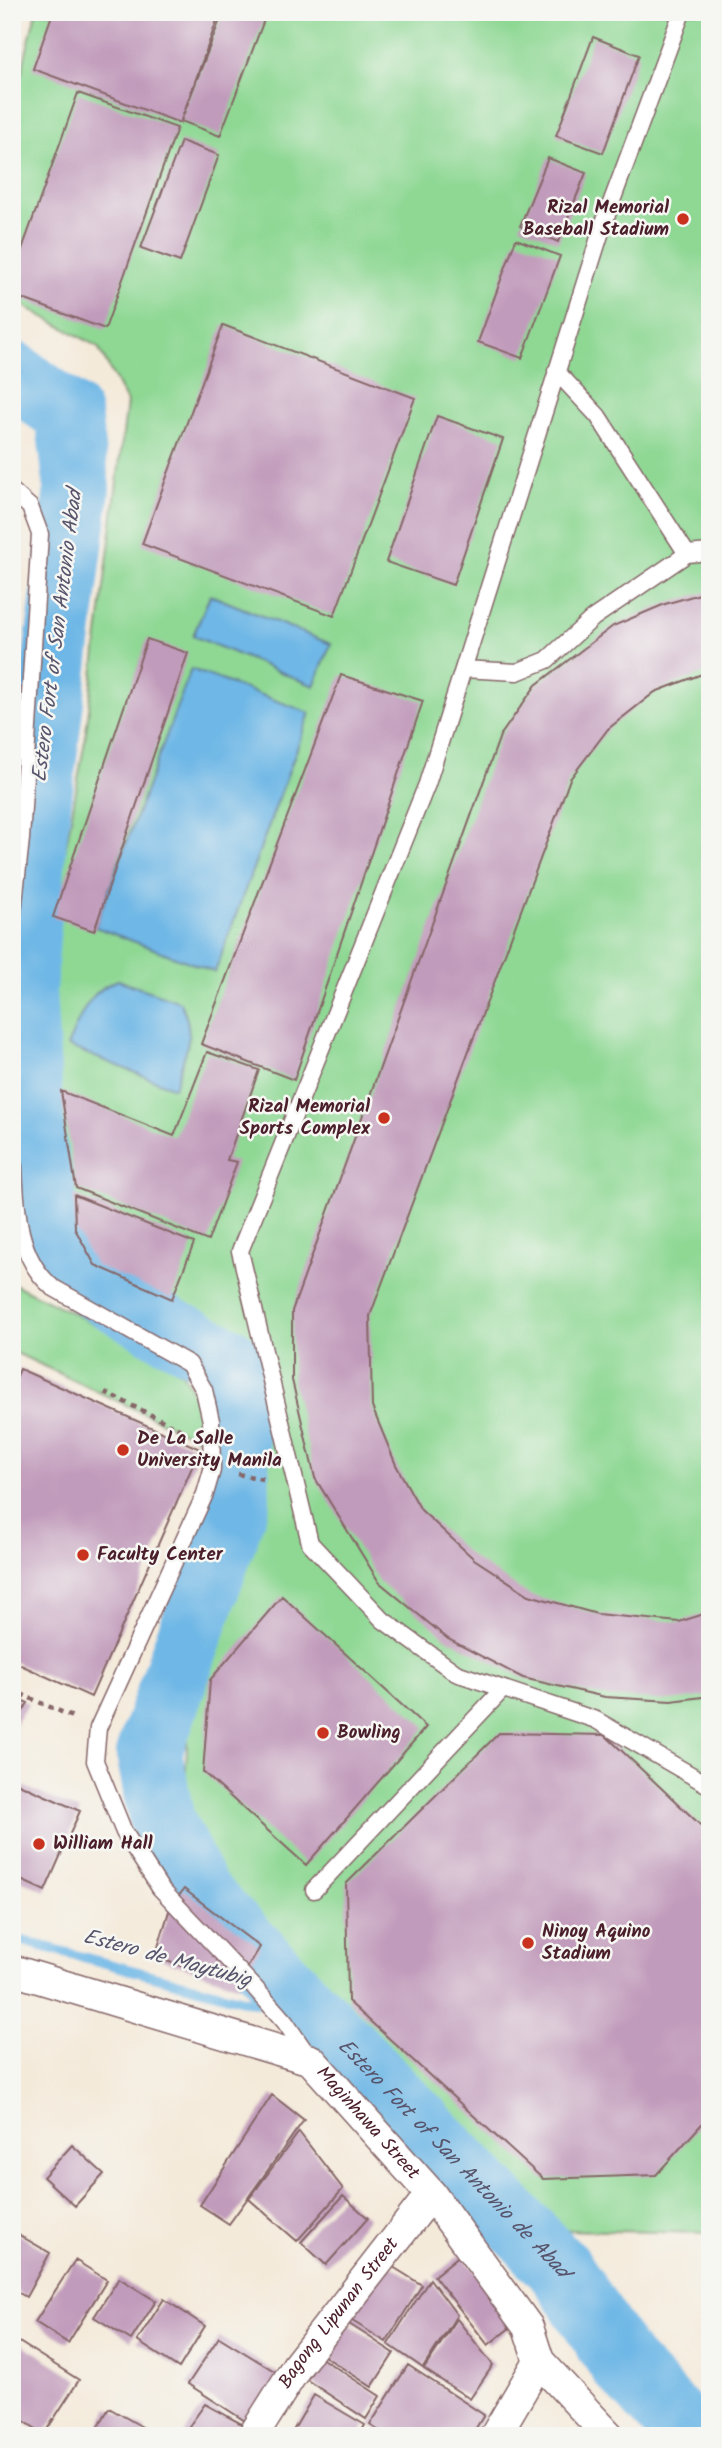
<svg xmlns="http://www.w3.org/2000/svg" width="722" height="2448" font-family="Kalam,sans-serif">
	<rect width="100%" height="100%" fill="#f6f6f2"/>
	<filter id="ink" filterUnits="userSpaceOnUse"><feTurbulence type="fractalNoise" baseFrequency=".0143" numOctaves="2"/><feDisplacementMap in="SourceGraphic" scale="14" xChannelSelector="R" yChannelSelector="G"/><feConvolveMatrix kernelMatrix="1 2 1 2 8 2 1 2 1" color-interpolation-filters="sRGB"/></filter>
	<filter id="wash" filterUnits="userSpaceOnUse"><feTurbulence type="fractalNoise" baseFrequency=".00686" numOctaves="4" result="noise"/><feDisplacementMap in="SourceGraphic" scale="28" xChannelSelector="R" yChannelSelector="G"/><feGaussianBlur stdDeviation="1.57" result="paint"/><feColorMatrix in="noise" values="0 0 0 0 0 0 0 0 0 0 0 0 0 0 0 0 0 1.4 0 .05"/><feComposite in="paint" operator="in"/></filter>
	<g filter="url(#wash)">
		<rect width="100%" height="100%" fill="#f4eada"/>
		<path fill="#8fd894" stroke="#6c7c60" stroke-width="2" d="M36,12h674v2221l-151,-3 -335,-344 -40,-82 4,-75 86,-308 -11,-51 -25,-27 -50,-22 -115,-62 -30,-283 42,-236 42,-338 -29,-55 -86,-48v-159l7,-57z
			M12,1283l145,72 26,19 12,22 5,24v20l-188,-89z"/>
		<path fill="#6eb7e6" stroke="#5c6b88" stroke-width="2" d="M210,595l121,49 -17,42 -121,-50z
			M191,669l119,44 -95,259 -120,-45z
			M118,980l62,22c18,34 4,51 -6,86l-107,-42c13,-28 20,-55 51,-66z"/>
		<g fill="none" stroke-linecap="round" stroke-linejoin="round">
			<path stroke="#6eb7e6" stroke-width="10" d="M12,1938l231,62 69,12"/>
			<path stroke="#6eb7e6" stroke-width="66" id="s1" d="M12,374l56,40 9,75 -43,350 -11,152 9,147 18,93 11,25 37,33 63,37 67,33 7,46 2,96 -88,251 13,70 36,72 363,376 61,94 69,72"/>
		</g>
		<g id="blocks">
			<path fill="#c19bbb" d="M53,12h167l-40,111 -147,-54z
				M223,12h44l-47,124 -39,-15z
				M593,37l46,18 -36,98 -47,-17z
				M78,93l99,35 -72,201 -93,-34v-18z
				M181,141l38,14 -39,107 -39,-14z
				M548,158l38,15 -28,69 -38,-16z
				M516,239l44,17 -38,102 -44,-16z
				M223,325l192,73 -81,218 -192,-72z
				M437,416l66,23 -50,146 -67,-23z
				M710,591v80l-55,21 -47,37 -38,50 -200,537 2,91 24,58 25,45 53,49 55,36 68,19 82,8 31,-10v84l-39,5 -66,-4 -82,-19 -75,-39 -69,-57 -64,-104 -23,-98v-69l208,-575 36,-51 77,-59 52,-22z
				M147,639l41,14 -94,278 -41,-14z
				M341,675l82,26 -129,379 -93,-36z
				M207,1052l52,18 -32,90 10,2 -29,79 -132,-53 -15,-97 113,45z
				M74,1195l120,48 -22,56 -77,-34 -20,-36z
				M20,1369l180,80 -109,248 -79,-36v-274z
				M282,1596l144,131 -120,138 -103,-93 7,-92z
				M12,1696l16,7 -16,26z
				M499,1733l106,2 105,99v281l-54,60 -113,4 -195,-178 -2,-117z
				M12,1781l68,30 -35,80 -33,-15z
				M184,1889l76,58 -23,38 -82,-28 15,-49z
				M272,2095l32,25 -75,104 -29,-19z
				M299,2132l44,57 -46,52 -48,-42z
				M72,2145l32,29 -29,32 -32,-29z
				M343,2196l25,22 -42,47 -25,-23z
				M12,2231l38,22 -24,44 -14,-8z
				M461,2254l55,69 -28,22 -54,-69z
				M75,2260l32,20 -39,63 -33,-21z
				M385,2262l37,23 -36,57 -37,-23z
				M119,2278l37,23 -25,39 -37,-23z
				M430,2279l27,36 -34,53 -35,-24z
				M164,2299l41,27 -26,42 -42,-27z
				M457,2319l36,46 -23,34 -46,-30z
				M343,2320l51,33 -22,34 -51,-33z
				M219,2337l65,40 -31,49 -65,-42z
				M16,2340l63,40 -35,54 -32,-21v-67z
				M321,2358l59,38 -14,23 -59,-39z
				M408,2365l76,50 -13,21h-84l-17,-11z
				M314,2395l51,30 -6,11h-69z
				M205,2404l46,25 -5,7h-64z
				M109,2408l37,21 -4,7h-49z"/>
		</g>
	</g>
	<g filter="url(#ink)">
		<use href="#blocks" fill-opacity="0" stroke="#866668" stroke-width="2"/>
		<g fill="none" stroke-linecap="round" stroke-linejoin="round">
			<defs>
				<path id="lane" d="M682,12l-79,213 -176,559 -187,467 70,292 73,77 73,53 140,47 114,66
					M12,491l18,16 10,27 -19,305 -9,82
					M687,554l23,-2
					M463,669l54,3 30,-12 46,-42 94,-64 -89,-138 -42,-45
					M12,1137c5,51 -2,114 40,150l137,77 15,26 7,31 1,49 -7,24 -107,234 -3,33 29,71 36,56 95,100 30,34 24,35
					M314,1890l189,-201"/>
				<g id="street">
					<path id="s2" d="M12,1970l299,90 120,134 97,133 11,34 70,75"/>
					<path id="s3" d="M253,2436l44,-70 134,-172"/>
					<path d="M495,2436l44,-75"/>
				</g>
			</defs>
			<use href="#lane" stroke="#866668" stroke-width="19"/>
			<use href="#street" stroke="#866668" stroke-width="33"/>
			<path stroke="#866668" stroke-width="4.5" stroke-dasharray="5 5" stroke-linecap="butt" d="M105,1392l80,40
				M238,1474l29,6
				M12,1690l63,28"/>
			<use href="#lane" stroke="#fff" stroke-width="16"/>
			<use href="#street" stroke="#fff" stroke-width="30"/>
		</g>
	</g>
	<g fill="#c8321e" stroke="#f6f6f2" stroke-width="2.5">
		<circle cx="683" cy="219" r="7"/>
		<circle cx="384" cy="1118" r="7"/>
		<circle cx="123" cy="1450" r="7"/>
		<circle cx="83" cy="1555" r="7"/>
		<circle cx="323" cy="1733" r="7"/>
		<circle cx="39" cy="1844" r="7"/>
		<circle cx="528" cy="1943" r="7"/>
	</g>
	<g text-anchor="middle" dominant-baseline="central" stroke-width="5" stroke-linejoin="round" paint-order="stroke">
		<g font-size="19" font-weight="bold" fill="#4a1f2b" stroke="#f6f6f2" text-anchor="start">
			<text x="669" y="208" text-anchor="end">Rizal Memorial<tspan x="669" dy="22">Baseball Stadium</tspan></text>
			<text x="370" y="1107" text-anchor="end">Rizal Memorial<tspan x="370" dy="22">Sports Complex</tspan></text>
			<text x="137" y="1439">De La Salle<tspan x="137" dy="22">University Manila</tspan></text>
			<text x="97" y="1555">Faculty Center</text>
			<text x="337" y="1733">Bowling</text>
			<text x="53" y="1844">William Hall</text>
			<text x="542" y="1932">Ninoy Aquino<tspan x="542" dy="22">Stadium</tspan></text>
		</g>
		<g font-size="19" fill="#4a1f2b" stroke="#f6f6f2">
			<text stroke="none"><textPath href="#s2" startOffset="397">Maginhawa Street</textPath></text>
			<text stroke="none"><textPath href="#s3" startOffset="150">Bagong Lipunan Street</textPath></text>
		</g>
		<g font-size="21" font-style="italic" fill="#57546c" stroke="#f6f6f2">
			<text transform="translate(58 636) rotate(-83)">Estero Fort of San Antonio Abad</text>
			<text transform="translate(167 1959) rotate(15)">Estero de Maytubig</text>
			<text stroke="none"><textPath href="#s1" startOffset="2044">Estero Fort of San Antonio de Abad</textPath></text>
		</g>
	</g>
	<rect width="722" height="2448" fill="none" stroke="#f6f6f2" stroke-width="42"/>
</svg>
